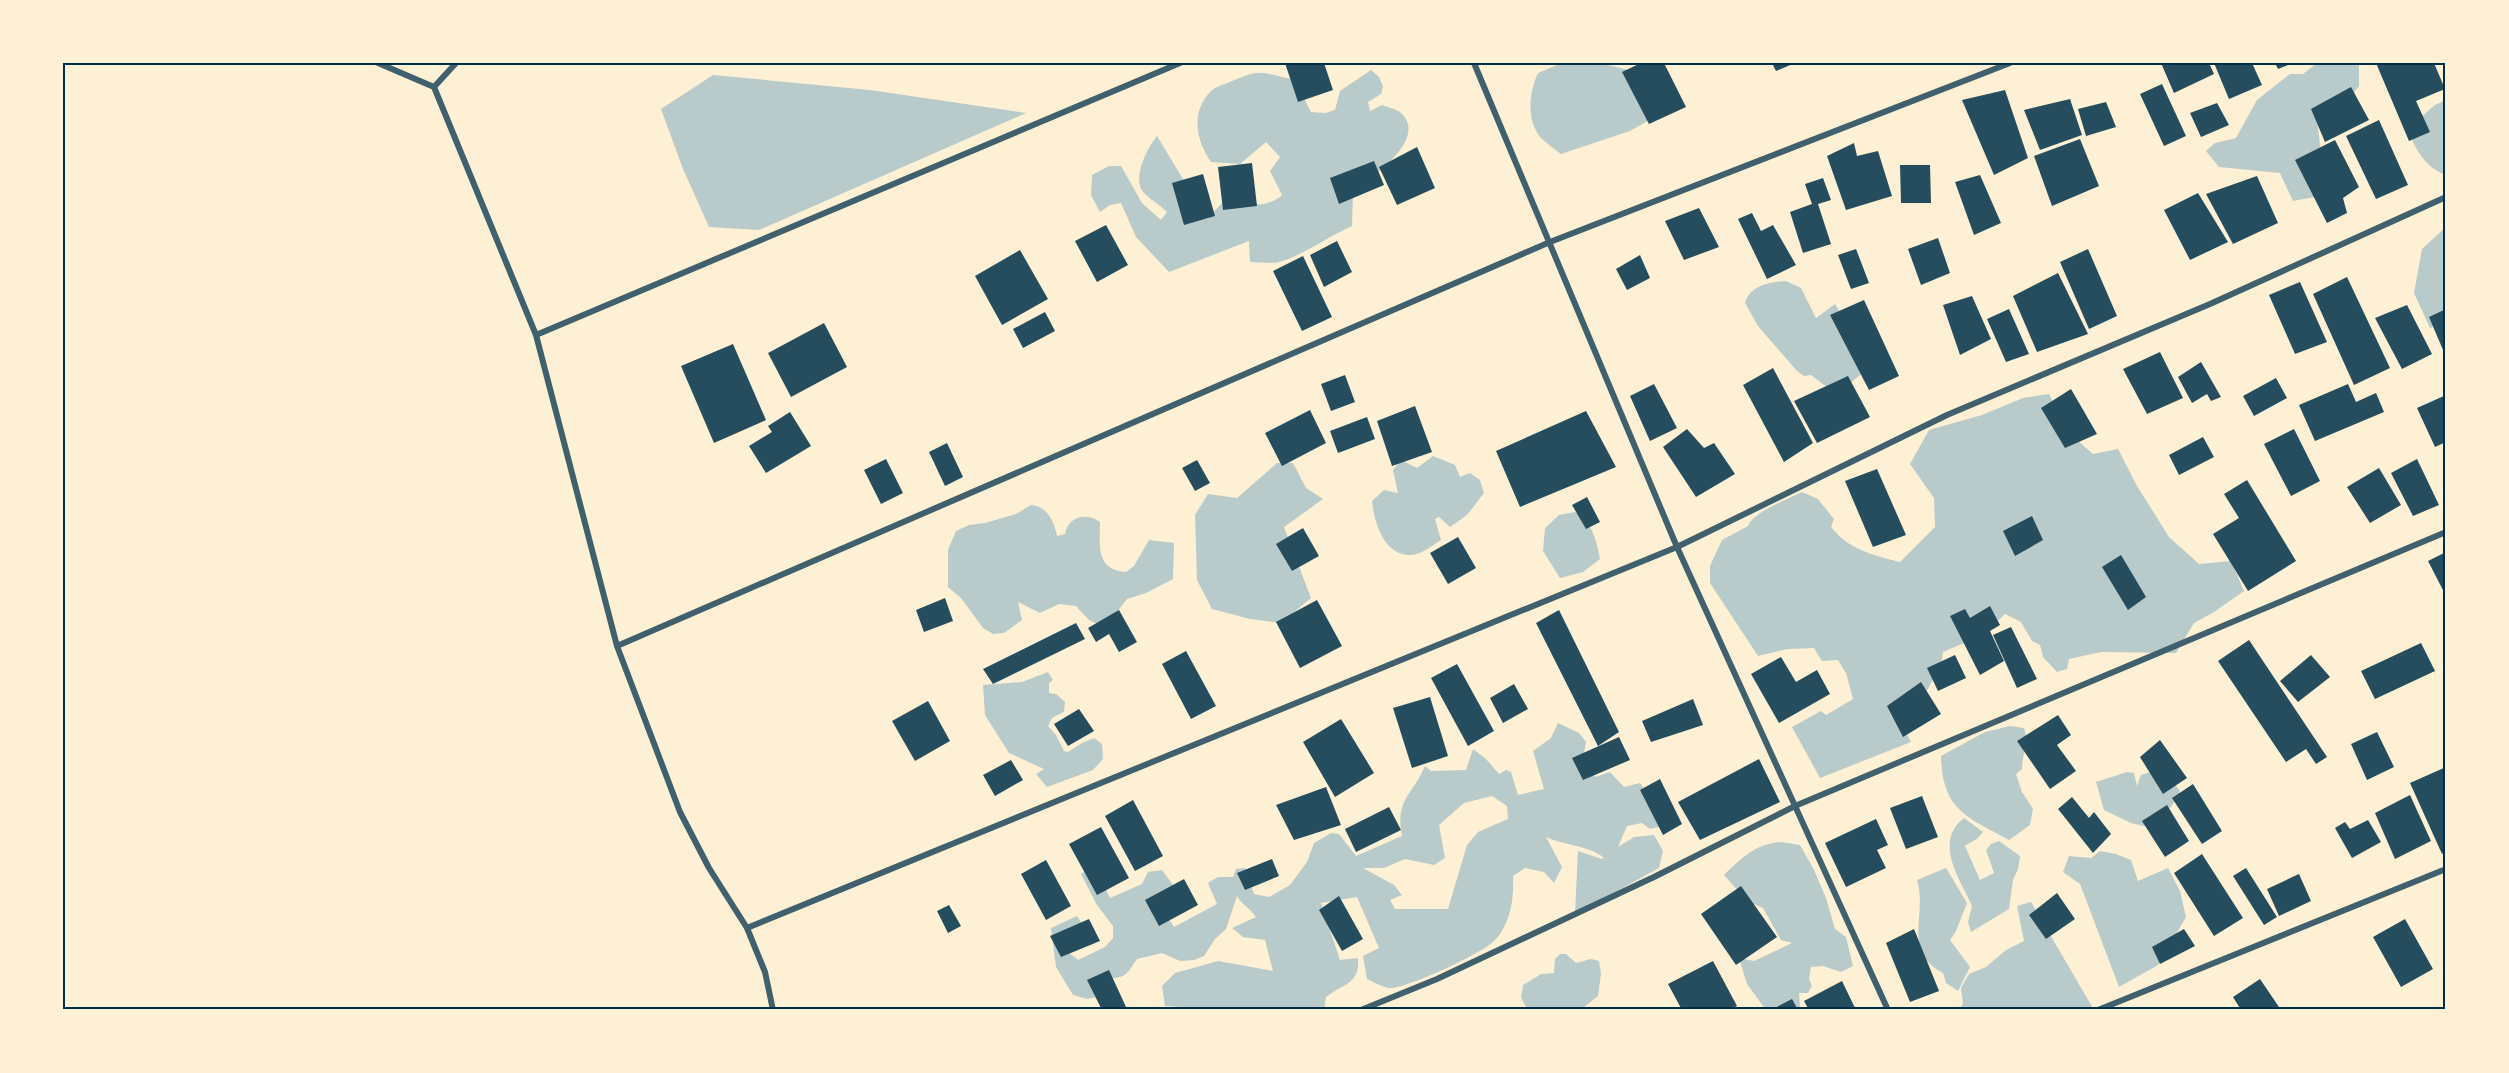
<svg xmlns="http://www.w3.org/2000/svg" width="2509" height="1073" font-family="Jost,sans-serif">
	<rect width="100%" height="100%" fill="#fdf0d5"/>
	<path fill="#b9caca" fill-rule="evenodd" d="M1562,63h38l45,11 8,44 -23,13 -69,23c-6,-5 -14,-10 -20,-16 -15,-17 -12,-46 -3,-65z
		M2317,63h42v23l-20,25 -23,-1 7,61 -3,25 -27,5 -13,-28 -61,-6 -13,-16 9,-8 21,-5 21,-38 33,-26h13z
		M1371,70l8,7 4,9 -2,8 -13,8 2,9 12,-6c5,2 14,4 18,7 31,27 -31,66 -47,81l-1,33c-23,10 -50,30 -73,36 -8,2 -20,0 -29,0l-1,-21 -80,31 -33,-35 -15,-34 -11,2 -10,7 -9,-17 1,-20 17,-9h12l21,37 19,17 6,-8c-7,-7 -16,-12 -23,-19 -13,-13 3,-45 13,-57l35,58 7,23 8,2 17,-18c19,3 42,9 58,-6l-12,-24 10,-14 -14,-15 -26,22 -29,-2c-15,-22 -21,-49 0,-71 5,-5 15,-7 21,-10 8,-3 18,-8 26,-8 12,-1 22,5 36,6l17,33 14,1 10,-3 5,-19z
		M713,75l157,15 156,23 -267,117 -50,-3 -26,-58 -22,-60z
		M2446,100v75c-22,-8 -30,-26 -39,-46l28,-24z
		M2446,227v94l-16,7 -16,-35 8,-44z
		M1786,281l15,7 15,30 19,-14 36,62 -28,23 -11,2 -21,-16 -7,1 -7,-5 -39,-45 -13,-23c5,-18 25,-21 41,-22z
		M2049,394l19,38 25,22 25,-5 19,37 32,51 30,27 32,-3 13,30 -30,21 -20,11 -18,30 -75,-1 -32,7 -2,10 -10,3 -14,-15 -3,-12 -8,-4 -11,-19 -16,-8 -22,21 -40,17 -2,13 -36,65 6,12 -91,36 -28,-51 29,-16 5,4 27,-16 -7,-26 -8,-13 -16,1 -8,-13 -26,1 -30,7 -48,-73v-17l12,-26 26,-14c5,-14 40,-27 54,-34l16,7 16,20 -3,8c18,23 42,28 69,35l35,-35 -1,-29 -24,-34 19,-34 53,-15 41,-17z
		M1433,456l22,9 5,12 10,-4 10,7 4,13 -17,22 -17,12 -11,-10 -4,2 6,21c-8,5 -20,15 -30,15 -27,1 -37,-33 -39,-54l12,-11 14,3 -5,-23 8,-10 16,8z
		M1277,463h16l13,25 17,11 -39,28 27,71 -30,25 -31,-4 -38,-10 -15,-29 -2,-65 13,-21 29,4z
		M1031,505c16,1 23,16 26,31l8,-2c3,-18 22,-22 35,-12 0,23 -5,48 26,50l8,-6 15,-26 25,3 -1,36 -27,14 -19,6 -17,22 -8,5 -13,-6 -13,-14 -17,-2 -19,9 -22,-11 4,18 -18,13 -11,1 -10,-6 -22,-30 -13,-11v-37l8,-19 13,-6 16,-2 31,-9z
		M1575,512c17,10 21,27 25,47l-17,13 -23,6 -17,-27 2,-23 14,-13z
		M1048,672l5,8 -4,3v10l7,1 9,8 -1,10 -12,6 -4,8 8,9 8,16 4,1 14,-9 12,-5 8,6 1,15 -10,11 -46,17 -11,-13 8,-5 -35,-16 -24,-38 -2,-30 39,-3z
		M1558,723l21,10 7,9 -4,22 14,13 14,-5 14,15 16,-4 9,13 14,30 -13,3 -8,-6 -15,3 -9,21 16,-10 20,-2 9,16 -4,17 -84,46 3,-63 24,8 2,-1c-13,-12 -41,-13 -58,-21l16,30 -8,16 -10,-11 -19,-4 -12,8c1,22 -2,48 -19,65 -11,12 -90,49 -105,47 -7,-1 -15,-6 -22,-9l-4,-23 16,-8 -22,-51 -36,6 19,57 18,-2c2,26 -14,25 -32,39l-2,13h-140l-3,-3 -16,-1 -3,-20 13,-13 43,-12 55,10 -8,-31 -22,-3 -11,-9 24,-11c-6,-9 -14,-12 -19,-21l-11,33 -11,10 -11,17 -10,4 -14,1 -18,-8 -25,6c-9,13 -11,20 -28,19l-2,17 -20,4 -14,-4 -17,-28 -5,-39 26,-12 7,11 -16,25 10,8 27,-13 8,-9v-12l-16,-21 -16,-31 14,-8 15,32 32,-14 6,-12 14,-2 11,15 -18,12 19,30 43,-23 -9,-21 10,-6h15l3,-8 9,-1 9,26 15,3 21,-12 17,-23 7,-19 17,-10 8,1 17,22 46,-20c-7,-37 10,-40 23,-70l6,5 35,-1 7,-21 13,10 13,15 7,-4 5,2 7,23 26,-6 -11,-38 18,-13zM1492,796l15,10 1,13 -30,13 -11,13 -19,64h-53l-5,-9 12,-5 -8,-10 -31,-17h21l21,-9 29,6 11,-7 -6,-33 25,-22z
		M2010,726l14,2c5,13 -2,26 -2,41l-6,5 6,18 11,17 -3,16 -21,15c-42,-23 -67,-30 -68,-84l44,-24z
		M2159,769l10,7 11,15c-9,19 -15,24 -32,36l-17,-4 -27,-13 -8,-28 31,-10 7,1 3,13 4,-11z
		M1964,818l19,14 -5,6 -13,8 15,34 14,-7 -8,-23 5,-6 8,-3 21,15 -2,13 -5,11 -4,29 -38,23 -3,-10 4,-16c-12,-27 -39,-64 -8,-88z
		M1781,842l19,3 14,25 12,28 9,31 11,8 7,29 -12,6 -18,-6 -12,1 -2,12 3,7 -4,7h-9l1,15 -4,2h-30l-19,-26 -8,-26 15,3 38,-18 -11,-3 -18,-32 -16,-7 -23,-26c18,-17 31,-31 57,-33z
		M2100,851l16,3 15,6 7,21 30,-13 12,23 6,26 -28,48 -39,22 -39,-103 -17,-12 6,-16 22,2z
		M1946,868l21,35 -11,28 -6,9 20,27 -12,24 -12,-8 -3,-10c-42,-22 -15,-57 -26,-93z
		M2031,902l63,108h-135l4,-6 -2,-16 8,-14 17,-7 20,-17 18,-9 -7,-35z
		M1560,954h6l10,9 15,-4 8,2 2,13 -3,22 -15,12 -55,2 -7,-12 2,-13 18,-11 13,-1 1,-14z"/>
	<path fill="#264d5e" d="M1285,63h39l9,27 -35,12z
		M1641,63h23l22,44 -37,17 -27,-52z
		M1772,63h23l-19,8z
		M2161,63h48l5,11 -40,19z
		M2214,63h38l10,22 -33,14z
		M2275,63h18l-15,6z
		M2376,63h58l11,26 -29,12 14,31 -21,9z
		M2162,84l24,52 -22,10 -24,-52z
		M2351,87l18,33 -44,22 -14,-33z
		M2005,90l23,68 -34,17 -32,-75z
		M2070,99l12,36 -42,15 -16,-40z
		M2106,102l10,25 -30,9 -8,-27z
		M2217,103l12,22 -28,12 -11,-24z
		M2379,120l29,65 -32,14 -30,-63z
		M2080,139l19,47 -47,20 -18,-50z
		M2335,140l24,47 -16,11 4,15 -20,10 -32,-63z
		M1854,143l3,13 21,-5 14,45 -46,14 -19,-54z
		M1417,147l18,41 -38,17 -18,-38z
		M1374,161l10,24 -45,19 -9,-26z
		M1252,163l5,43 -34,4 -5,-43z
		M1900,165h30l1,38h-30z
		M1203,174l12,42 -31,9 -12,-42z
		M1980,175l21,48 -27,12 -19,-53z
		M2257,176l21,47 -45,21 -27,-50z
		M1823,178l8,22 -13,4 13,40 -28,9 -13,-41 22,-8 -7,-20z
		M2198,193l30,49 -38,18 -26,-50z
		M1699,208l20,39 -35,13 -19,-39z
		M1752,213l9,18 12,-6 23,40 -29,14 -29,-60z
		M1106,225l22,40 -31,17 -22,-41z
		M1938,238l12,35 -29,12 -13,-36z
		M1337,241l15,31 -28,15 -14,-32z
		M1856,249l13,34 -18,6 -13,-34z
		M2088,249l29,67 -28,13 -29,-67z
		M1020,250l28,49 -46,26 -27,-49z
		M1640,255l10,23 -23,12 -11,-21z
		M1303,256l29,61 -30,14 -29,-60z
		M2058,273l30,61 -51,18 -24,-56z
		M2347,277l43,91 -36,17 -41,-91z
		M2300,282l27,60 -32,12 -26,-59z
		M1972,296l19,43 -31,16 -17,-50z
		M1864,300l35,76 -30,14 -39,-75z
		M2407,305l25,49 -30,15 -27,-51z
		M2009,309l20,45 -23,8 -19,-43z
		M2446,309v48l-17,-40z
		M1045,312l10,19 -32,17 -10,-19z
		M824,323l23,44 -56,30 -23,-44z
		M733,344l33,76 -52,23 -33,-77z
		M2160,352l23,46 -36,16 -24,-45z
		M2201,362l20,35 -10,4 -4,-7 -15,9 -14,-26z
		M1773,368l40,75 -29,19 -41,-77z
		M1345,375l10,27 -24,9 -10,-27z
		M1848,376l22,41 -53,26 -23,-42z
		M2276,378l11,20 -33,18 -11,-20z
		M1654,384l23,44 -27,13 -20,-45z
		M2348,384l8,18 20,-9 8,19 -69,29 -16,-36z
		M2071,389l26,45 -32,14 -24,-40z
		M2446,395v47l-11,5 -18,-39z
		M1415,406l17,46 -40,14 -15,-45z
		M1310,410l16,33 -44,23 -17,-33z
		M1586,411l30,56 -96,40 -24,-56z
		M790,412l21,34 -45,27 -17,-27 23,-14 -4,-6z
		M1367,417l8,22 -37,14 -8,-22z
		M1687,429l17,19 10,-5 21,31 -39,23 -33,-50z
		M2294,429l26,52 -29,15 -27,-52z
		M2203,437l11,20 -35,18 -10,-20z
		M947,443l16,34 -18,9 -16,-34z
		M886,459l17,34 -22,11 -17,-34z
		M2417,459l22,46 -26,11 -22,-43z
		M1197,460l13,23 -15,8 -13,-23z
		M2379,468l22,37 -31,18 -23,-36z
		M1877,469l29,66 -33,12 -28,-66z
		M2247,480l49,81 -48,30 -35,-57 26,-16 -15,-24z
		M1587,497l13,25 -14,7 -14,-24z
		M2032,516l11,24 -28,16 -12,-25z
		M1303,528l16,28 -27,15 -16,-27z
		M1458,537l18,31 -28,16 -18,-31z
		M2446,552v44l-18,-35z
		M2121,555l25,42 -18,13 -26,-43z
		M945,598l8,23 -29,11 -8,-22z
		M1317,600l25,46 -42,22 -24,-46z
		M1990,606l10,19 -10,6 14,30 -24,14 -30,-59 15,-7 5,9z
		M1119,610l18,32 -18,10 -10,-18 -13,8 -8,-14z
		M1559,610l60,122 -21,14 -62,-123z
		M1076,623l9,16 -92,45 -10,-15z
		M2011,627l26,52 -20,9 -24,-53z
		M2249,640l78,117 -11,7 -10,-15 -20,13 -68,-101z
		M2421,643l14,28 -60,28 -14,-28z
		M1186,651l30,55 -25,13 -29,-55z
		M1955,655l11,23 -28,13 -11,-23z
		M2311,655l19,22 -32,25 -18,-21z
		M1781,657l15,25 21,-12 13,24 -51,29 -28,-49z
		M1457,664l37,67 -26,15 -37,-68z
		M1921,682l20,32 -38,23 -16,-31z
		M1514,684l14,25 -25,14 -13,-25z
		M1430,697l18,59 -36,12 -19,-60z
		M1693,699l10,26 -52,17 -9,-21z
		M928,701l22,40 -35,20 -23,-40z
		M1079,709l15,22 -26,15 -14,-22z
		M2058,715l13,20 -14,10 19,26 -26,18 -33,-48z
		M1341,719l33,54 -39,24 -32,-55z
		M2377,732l17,35 -27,13 -16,-36z
		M1619,737l11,23 -47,20 -11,-22z
		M2160,740l27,38 -24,16 -23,-37z
		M1759,759l21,43 -80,38 -22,-38z
		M1011,760l12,20 -28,16 -12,-21z
		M2446,767v84l-4,3 -32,-71z
		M1660,779l22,45 -19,11 -23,-45z
		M2193,784l29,47 -20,13 -30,-46z
		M1326,787l15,38 -47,15 -18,-35z
		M2410,795l21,46 -36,18 -20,-46z
		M1922,796l16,41 -32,12 -16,-41z
		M2072,797l17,21 5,-6 17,22 -18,19 -35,-44z
		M1133,800l30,56 -28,15 -30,-55z
		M2167,805l22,36 -24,16 -23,-36z
		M1389,807l12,23 -45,22 -11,-23z
		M1876,819l12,26 -11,5 9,18 -40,19 -21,-44z
		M2368,820l13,22 -29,16 -17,-30 10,-6 5,7z
		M1101,827l28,51 -32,17 -28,-51z
		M2202,854l41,64 -29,18 -40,-63z
		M1272,859l7,17 -34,14 -8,-17z
		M1046,860l25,46 -25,14 -25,-46z
		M2246,868l31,49 -13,8 -31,-49z
		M2299,874l12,27 -32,15 -12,-27z
		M1184,879l14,26 -39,21 -14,-26z
		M1741,886l36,51 -41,28 -35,-51z
		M2057,893l18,26 -29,20 -17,-24z
		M1339,896l24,43 -21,12 -23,-41z
		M949,905l12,21 -13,7 -11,-22z
		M1089,919l11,22 -39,16 -11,-21z
		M2405,919l28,50 -32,18 -28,-50z
		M1914,929l25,62 -29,11 -24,-59z
		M2184,929l11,17 -35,18 -8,-17z
		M1713,961l24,45 -8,4h-47l-14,-26z
		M1109,970l17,37 -7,3h-17l-15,-30z
		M2260,979l21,31h-40l-8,-13z
		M1842,981l14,29h-47l-5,-9z
		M1792,999l6,11h-27z"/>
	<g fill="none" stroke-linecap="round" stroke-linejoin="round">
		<path stroke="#3f606c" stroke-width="6" d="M378,63l56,24
			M1474,63l203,484 211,463
			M434,87l102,248 81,311 63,166 29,56 38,60 18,44 8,38
			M434,87l22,-24
			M536,335l644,-272
			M617,646l933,-404 460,-179
			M747,928l930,-381 270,-132 263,-111 236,-107
			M1361,1010l76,-31 217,-102 141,-71 651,-274
			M2098,1010l348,-141"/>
	</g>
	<rect width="2509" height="1073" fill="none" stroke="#fdf0d5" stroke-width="129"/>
	<rect x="64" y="64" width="2380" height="944" fill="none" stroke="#003049" stroke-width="2"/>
</svg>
